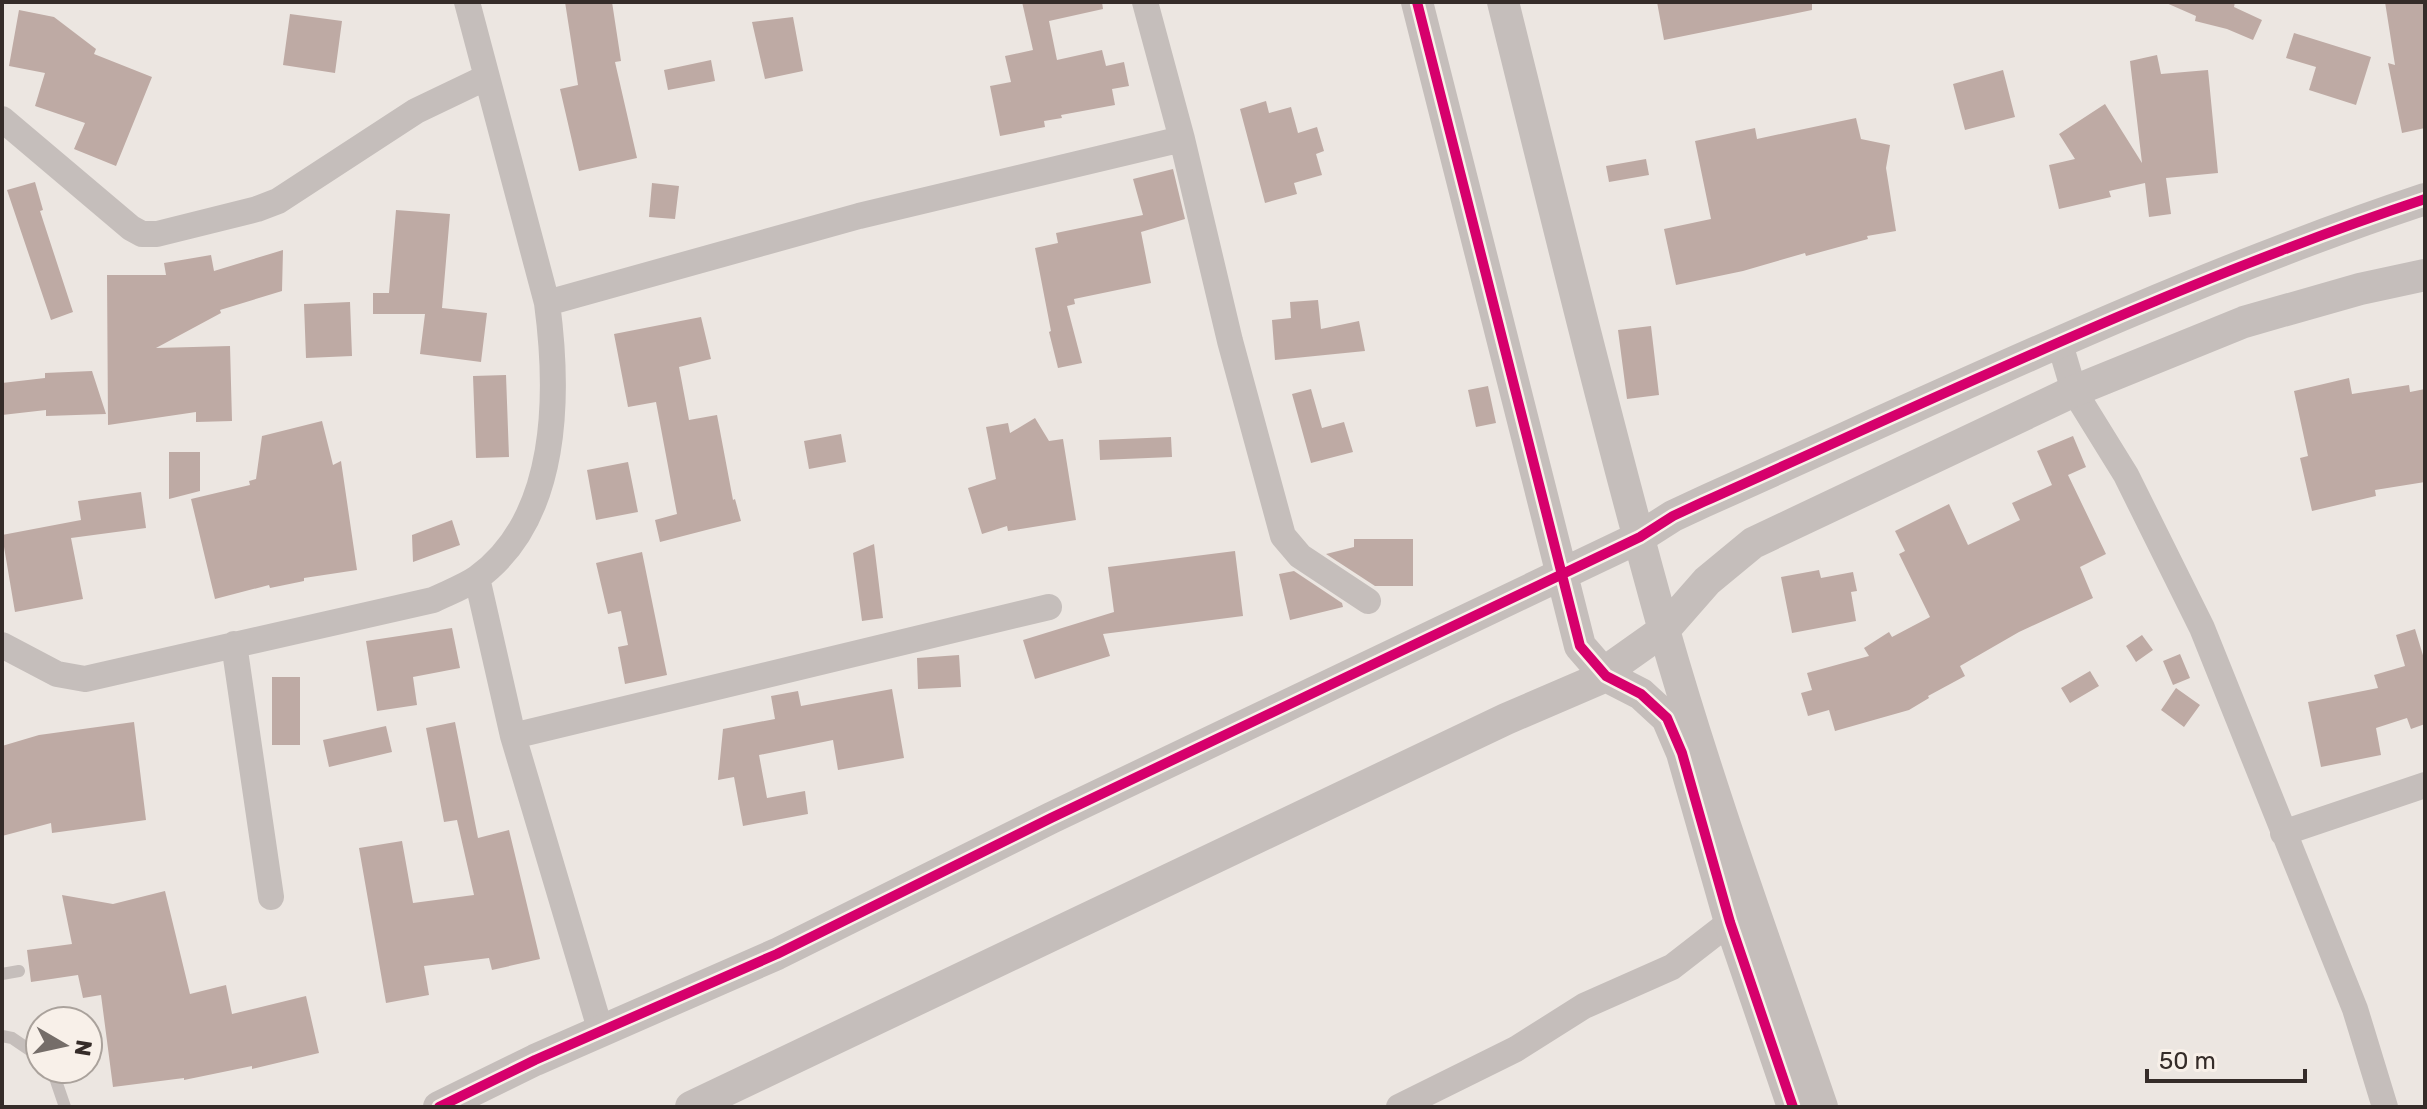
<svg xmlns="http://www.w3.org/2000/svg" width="2427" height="1109" font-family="Rubik,sans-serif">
	<rect width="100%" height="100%" fill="#ece6e1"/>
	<path fill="#beaaa4" d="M565,2h47l9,59 -6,1 22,96 -58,13 -19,-82 18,-4z
		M1022,2h80l1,7 -54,12 8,39 45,-10 4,16 18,-4 5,24 -17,3 3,16 -54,10 1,3 -18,3 1,6 -45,9 -10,-50 21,-4 -6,-26 28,-6z
		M1657,2h155v8l-148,30z
		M2164,2h71l-1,5 28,13 -9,20 -26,-11 -32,-8 1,-5z
		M2385,2h40v126l-23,5 -14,-70 7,2z
		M19,10l35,7 42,32 -2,5 58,23 -36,89 -42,-17 11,-26 -50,-17 10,-33 -36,-7z
		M290,14l52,7 -7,52 -52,-8z
		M793,17l10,54 -38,8 -13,-57z
		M2294,33l77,24 -15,48 -47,-15 7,-23 -30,-9z
		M2157,55l4,19 47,-4 10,103 -52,5 5,36 -22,3 -4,-34 -36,8 2,6 -52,12 -10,-44 26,-6 -16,-25 46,-30 37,59 -12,-102z
		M711,60l4,21 -47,9 -4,-20z
		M2003,70l12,47 -50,13 -12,-46z
		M1266,101l3,12 22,-6 7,26 19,-6 7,24 -8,3 6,21 -28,8 3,11 -32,9 -25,-94z
		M1856,118l5,21 29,6 -4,23 10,63 -29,5 1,3 -62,17 -1,-3 -62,18 -67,14 -12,-56 47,-10 -16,-78 60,-13 2,11z
		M1646,159l3,16 -40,7 -3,-16z
		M1173,169l12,50 -44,13 10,51 -77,16 1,5 -8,2 15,57 -24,5 -9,-36 2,-1 -16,-83 23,-5 -2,-10 87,-18 -10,-36z
		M35,182l8,28 -3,1 33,101 -22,8 -44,-130z
		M652,183l27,3 -4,33 -26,-2z
		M396,210l54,4 -8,94 45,5 -6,49 -61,-8 5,-40h-52v-21h16z
		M283,250l-1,41 -62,19 1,3 -65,35 74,-2 2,75 -36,1v-10l-88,13 -1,-150h59l-2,-12 47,-8 3,16z
		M1318,300l3,29 38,-8 6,30 -90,9 -3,-40 19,-2 -1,-16z
		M350,302l2,54 -46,2 -2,-54z
		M701,317l10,42 -32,8 10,53 28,-5 16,85 2,-1 6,22 -81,21 -5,-22 22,-6 -21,-112 -28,5 -14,-73z
		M1651,326l8,69 -32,4 -9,-69z
		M92,371l14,43 -60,2v-6l-44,5v-32l43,-5v-5z
		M506,375l3,82 -33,1 -3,-82z
		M2349,378l3,16 57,-9 1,7 15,-3v93l-50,8 1,6 -64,15 -12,-53 8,-2 -14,-65z
		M1488,386l8,37 -20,4 -8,-37z
		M1311,389l11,39 22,-6 9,30 -42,11 -19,-69z
		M1035,418l14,23 14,-2 13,81 -68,11 -1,-5 -25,8 -14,-46 28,-9 -10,-52 22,-4 2,10z
		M322,421l11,44 8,-4 16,109 -53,8v3l-34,7 -1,-3 -54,14 -24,-100 59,-14 -1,-4 7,-2 6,-43z
		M841,434l5,28 -37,7 -5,-28z
		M2073,436l13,31 -18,8 38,79 -26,13 13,31 -74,34 -59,34 5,10 -37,20 1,2 -20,12 -74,21 -6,-21 -21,6 -7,-23 11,-3 -5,-17 62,-17 -5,-8 25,-16 3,5 38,-20 -31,-63 6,-3 -10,-20 54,-27 19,41 52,-25 -8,-17 40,-18 -15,-34z
		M1171,437l1,20 -72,3 -1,-20z
		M169,452h31v39l-31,8z
		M628,462l10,50 -42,8 -9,-50z
		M141,492l5,36 -75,10 12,61 -68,13 -13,-77 79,-15 -3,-19z
		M452,520l8,25 -47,17 -1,-27z
		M1354,539h59v47h-38l-49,-32 28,-7z
		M874,544l9,74 -21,3 -9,-68z
		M1235,551l8,65 -140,18 7,22 -75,23 -12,-39 91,-28 -6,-45z
		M642,552l25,123 -42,9 -7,-37 10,-2 -7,-34 -13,3 -12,-51z
		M1819,570l2,8 32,-6 4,19 -6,1 5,29 -64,12 -11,-56z
		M1294,571l48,32 1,4 -53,13 -11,-46z
		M452,628l8,40 -47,9 4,28 -40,6 -11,-70z
		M2415,629l10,33v62l-14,5 -4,-11 -31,10 5,27 -60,12 -13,-65 70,-14 -4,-13 31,-9 -9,-31z
		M2142,635l11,15 -17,12 -10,-16z
		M2180,654l10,24 -17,7 -10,-24z
		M959,655l2,32 -43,2 -1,-31z
		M2090,671l9,15 -29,17 -9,-15z
		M272,677h28v68h-28z
		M2176,688l24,17 -16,22 -23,-17z
		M892,689l12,69 -66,12 -5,-30 -74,15 8,43 38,-7 3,23 -65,12 -9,-49 -16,3 5,-51 52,-10 -4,-23 27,-5 3,15z
		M134,722l12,98 -94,13 -1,-10 -49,13v-90l37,-11z
		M455,722l23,116 31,-8 31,129 -48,11 -3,-12 -65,8 5,29 -43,8 -27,-155 43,-7 11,62 61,-8 -17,-75 -13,2 -18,-94z
		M386,726l6,26 -63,15 -6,-27z
		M165,891l25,103 36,-9 6,29 74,-18 13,57 -67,16v-3l-68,14v-2l-71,9 -12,-92 -18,3 -5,-23 -47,7 -4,-32 45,-6 -10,-49 51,9z"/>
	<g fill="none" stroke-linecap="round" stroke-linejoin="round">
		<path stroke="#c5bebb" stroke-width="12" d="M2,974l17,-3
			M2,1036l10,2 28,19
			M52,1069l13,38"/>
		<path stroke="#c5bebb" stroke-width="26" d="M1145,2l37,137 48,202 53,195 17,20 68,45
			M2,119l129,109 11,6h15l100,-25 21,-8 138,-90 71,-34
			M547,303l312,-87 323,-77
			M2060,344l14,47 52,84 76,153 153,381 30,98
			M477,578l36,158 88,296
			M234,644l37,253
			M2,645l55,29 28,5 348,-79c14,-7 31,-13 44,-22 83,-60 82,-185 70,-275l-80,-301
			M513,736l536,-129
			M2283,833l142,-48
			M1399,1107l117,-58 68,-43 88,-39 58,-45"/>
		<path stroke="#c5bebb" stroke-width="32" d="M1417,2l163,644 26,30 35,18 26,24 15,35 48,169 63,185
			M1503,2c52,210 103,420 161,628 46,161 104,319 158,477
			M439,1107l96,-47 242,-106 274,-136 589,-281 33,-21 30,-14c238,-106 475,-221 722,-303
			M691,1107l815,-388 100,-43 10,-12 48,-34 43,-49 46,-38 321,-152 170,-69 116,-33 65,-14"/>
		<defs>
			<path id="cycleway" d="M1417,2l163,644 26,30 35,18 26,24 15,35 48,169 63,185
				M439,1107l96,-47 242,-106 274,-136 589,-281 33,-21 30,-14c238,-106 475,-221 722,-303"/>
		</defs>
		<use href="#cycleway" stroke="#f8f0e9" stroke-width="15"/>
		<use href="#cycleway" stroke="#d6006c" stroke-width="10"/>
	</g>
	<rect width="2427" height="1109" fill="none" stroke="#352c29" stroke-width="8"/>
	<g transform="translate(64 1045) rotate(99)"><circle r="38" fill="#f8f0e9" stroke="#aaa29c" stroke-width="2"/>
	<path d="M0-6L14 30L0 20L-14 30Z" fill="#756d69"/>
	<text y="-12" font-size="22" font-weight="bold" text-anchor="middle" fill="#352c29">N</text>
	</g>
	<path d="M2147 1069v12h158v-12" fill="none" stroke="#352c29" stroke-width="4"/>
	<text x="2159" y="1069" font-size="24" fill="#352c29" stroke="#f8f0e9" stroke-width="6" paint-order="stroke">50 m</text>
</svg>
